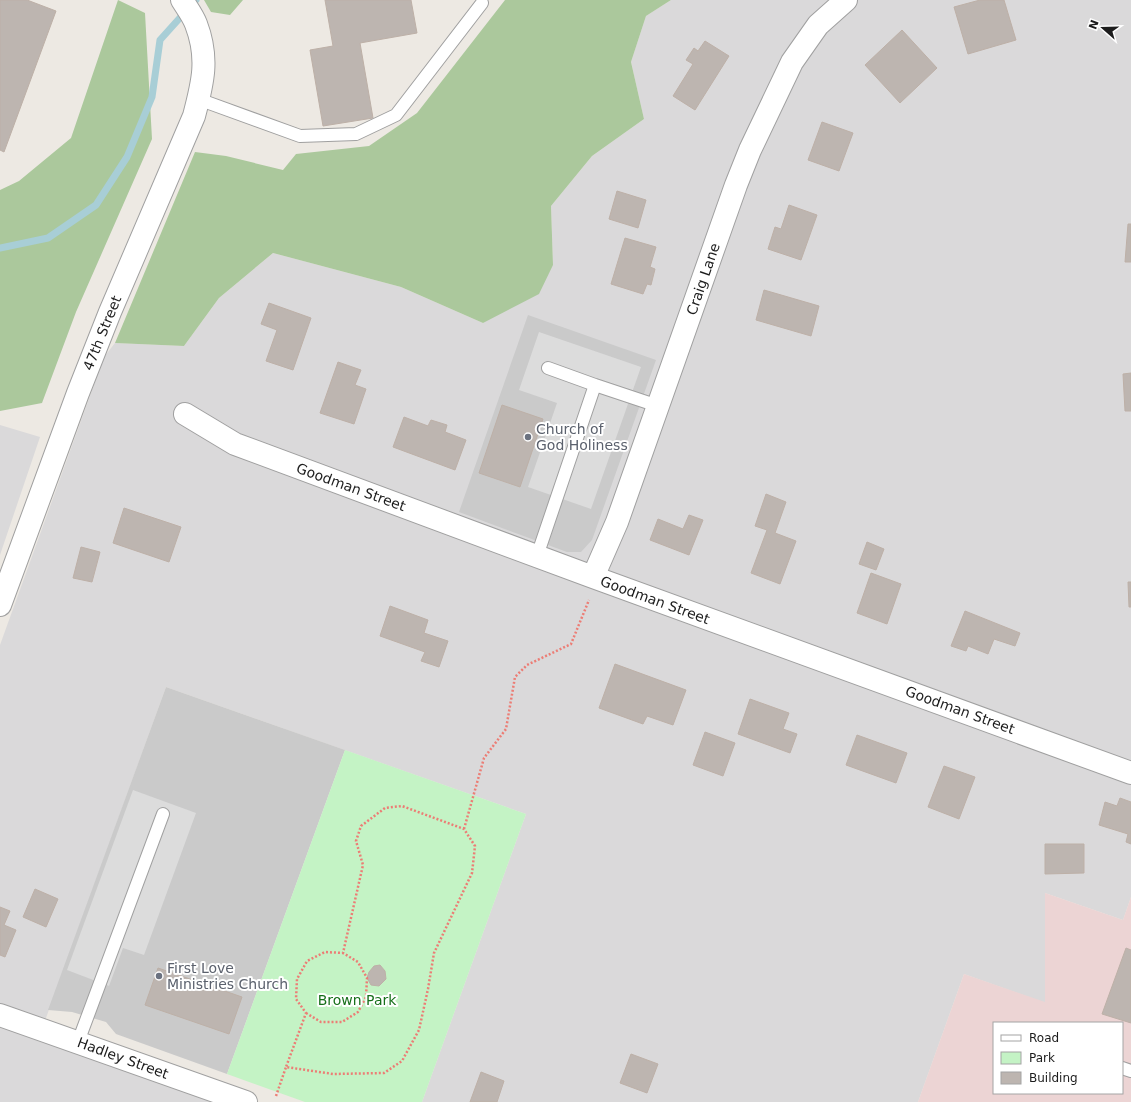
<svg xmlns="http://www.w3.org/2000/svg" width="1131" height="1102" font-family="'DejaVu Sans',sans-serif">
	<rect width="100%" height="100%" fill="#ede9e3"/>
	<path fill="#dad9da" d="M671,0h460v897l-8,23 -78,-27v110l-81,-29 -46,128h-496l104,-288 -360,-127 -128,353 176,62h-214v-457l104,-288 11,-14 69,3 35,-48 54,-45 128,34 82,36 70,-58 -2,-59 41,-50 52,-37 -13,-57 15,-46z
		M0,425l40,12 -40,118z"/>
	<path fill="#ecd4d4" fill-rule="evenodd" d="M1045,893l78,27 8,-23v205h-213l46,-128 81,28zM994,1023h128v70h-128z"/>
	<path fill="#cacaca" d="M528,315l128,45 -64,180 -11,12h-14l-108,-40z
		M166,687l179,63 -118,324 -111,-40 -10,-12 -34,-10 -24,-2z"/>
	<path fill="#abc89c" d="M118,0l27,13 7,126 -76,173 -34,91 -42,8v-221l19,-9 52,-43z
		M204,0h39l-13,15 -19,-3z
		M505,0h166l-25,16 -15,46 13,57 -52,37 -41,50 2,59 -14,29 -56,29 -82,-36 -128,-34 -54,45 -35,48 -69,-3 80,-191 31,4 57,14 13,-16 73,-8 48,-33z"/>
	<path fill="#c4f3c5" d="M345,750l181,64 -104,288h-117l-78,-28z"/>
	<path fill="#dcdcdc" d="M539,332l102,35 -50,142 -63,-22 29,-84 -38,-13z
		M133,790l63,23 -52,142 -21,-7 -14,38 -42,-16z"/>
	<g fill="none" stroke-linecap="round" stroke-linejoin="round">
		<path stroke="#a8ced6" stroke-width="7" d="M0,248l48,-10 48,-33 31,-48 25,-60 8,-57 36,-40"/>
	</g>
	<path fill="#bdb5b0" stroke="#bdb0a7" d="M0,0h27l29,11 -52,141 -4,-2z
		M325,0h86l6,33 -57,10 13,75 -50,8 -13,-76 23,-4z
		M980,0h24l12,40 -48,14 -14,-47z
		M902,30l35,38 -37,35 -35,-38z
		M705,41l24,15 -34,54 -22,-14 20,-32 -7,-4 8,-12 4,3z
		M822,122l31,11 -14,38 -31,-11z
		M617,191l29,9 -8,28 -29,-9z
		M789,205l28,10 -16,45 -33,-11 7,-22 6,2z
		M1128,224h3v38h-6z
		M625,238l31,9 -6,20 5,2 -4,16 -4,-1 -4,10 -32,-10z
		M764,290l55,16 -8,30 -55,-16z
		M269,303l42,15 -18,52 -27,-9 11,-31 -16,-6z
		M338,362l23,8 -6,15 11,4 -12,35 -34,-11z
		M1131,373v38h-6l-2,-37z
		M502,405l41,14 -23,68 -41,-14z
		M404,417l24,9 3,-6 16,5 -2,7 21,8 -11,30 -62,-23z
		M766,494l20,8 -11,31 21,8 -16,43 -29,-11 16,-43 -12,-4z
		M124,508l57,19 -12,35 -56,-19z
		M689,515l14,5 -14,35 -39,-15 8,-21 25,10z
		M867,542l17,7 -8,21 -17,-6z
		M81,547l19,5 -8,30 -19,-4z
		M871,573l30,11 -14,40 -30,-11z
		M1128,582h3v25h-2z
		M390,606l38,14 -4,13 24,8 -9,26 -18,-6 4,-9 -45,-16z
		M965,611l55,22 -5,13 -21,-7 -6,15 -20,-8 -2,5 -15,-5z
		M615,664l71,26 -13,35 -26,-9 -4,8 -44,-16z
		M750,699l39,14 -6,16 14,5 -7,19 -52,-19z
		M705,732l30,11 -12,33 -30,-11z
		M857,735l50,18 -11,30 -50,-18z
		M944,766l31,11 -16,42 -31,-12z
		M1120,798l11,4v42l-5,-2 2,-8 -29,-9 6,-23 12,4z
		M1045,844h39v29l-39,1z
		M35,889l23,10 -12,28 -23,-10z
		M0,907l10,4 -6,14 12,5 -11,27 -5,-2z
		M1126,948l5,2v73l-29,-9z
		M380,965l5,6 1,8 -7,7 -8,-1 -4,-7 2,-6 5,-6z
		M158,968l84,29 -13,37 -84,-29z
		M631,1054l27,10 -11,29 -27,-10z
		M481,1072l23,9 -7,21h-27z"/>
	<g fill="none" stroke-linecap="round" stroke-linejoin="round">
		<defs>
			<path id="service" d="M198,99l102,37 56,-2 40,-19 86,-112
				M548,368l47,17
				M537,556l58,-171 63,21
				M78,1042l85,-228
				M1122,1068l9,3"/>
			<path id="minor" d="M185,414l50,30 358,133 538,196
				M593,577l24,-55 119,-337 14,-35 42,-88 26,-37 28,-25
				M0,605l78,-212 32,-81 84,-196c9,-34 15,-58 2,-92 -3,-8 -9,-16 -14,-24
				M0,1015l246,87"/>
		</defs>
		<use href="#service" stroke="#a0a0a0" stroke-width="14"/>
		<use href="#minor" stroke="#a0a0a0" stroke-width="24"/>
		<path stroke="#ec7d75" stroke-width="2.5" stroke-dasharray="2 2" stroke-linecap="butt" d="M464,829l20,-71 22,-29 9,-52 12,-12 44,-21 18,-44
			M306,1013l15,9h21l16,-10 8,-15 1,-19 -9,-16 -15,-9
			M276,1096l10,-29 47,7 51,-1 18,-12 17,-31 9,-41 6,-36 38,-80 3,-27 -11,-17 -62,-23 -17,2 -24,18 -5,15 7,24 -20,88 -18,-1 -18,9 -10,18 -1,20 10,14 -20,54"/>
		<use href="#service" stroke="#fff" stroke-width="12"/>
		<use href="#minor" stroke="#fff" stroke-width="22"/>
	</g>
	<g fill="#6b7280" stroke="#fff" stroke-width="1.5">
		<circle cx="528" cy="437" r="4"/>
		<circle cx="159" cy="976" r="4"/>
	</g>
	<g text-anchor="middle" dominant-baseline="central" stroke-width="4" stroke-linejoin="round" paint-order="stroke">
		<g font-size="14" fill="#1c1c1c" stroke="#fff">
			<text transform="translate(703 279) rotate(-71)">Craig Lane</text>
			<text transform="translate(102 333) rotate(-68)">47th Street</text>
			<text transform="translate(351 487) rotate(20)">Goodman Street</text>
			<text transform="translate(655 600) rotate(20)">Goodman Street</text>
			<text transform="translate(960 710) rotate(20)">Goodman Street</text>
			<text transform="translate(123 1058) rotate(20)">Hadley Street</text>
		</g>
		<g font-size="14" fill="#5b616d" stroke="#fff" text-anchor="start">
			<text x="536" y="429">Church of<tspan x="536" dy="16">God Holiness</tspan></text>
			<text x="167" y="968">First Love<tspan x="167" dy="16">Ministries Church</tspan></text>
		</g>
		<g font-size="14" fill="#166f1a" stroke="#fff">
			<text x="357" y="1000">Brown Park</text>
		</g>
	</g>
	<rect x="993" y="1022" width="130" height="72" fill="#ffffff" stroke="#a4a4a4"/>
	<rect x="1001" y="1035" width="20" height="6" fill="#ffffff" stroke="#a4a4a4"/>
	<text x="1029" y="1042" font-size="12" fill="#1c1c1c">Road</text>
	<rect x="1001" y="1052" width="20" height="12" fill="#c4f3c5" stroke="#a4a4a4"/>
	<text x="1029" y="1062" font-size="12" fill="#1c1c1c">Park</text>
	<rect x="1001" y="1072" width="20" height="12" fill="#bdb5b0" stroke="#a4a4a4"/>
	<text x="1029" y="1082" font-size="12" fill="#1c1c1c">Building</text>
	<g transform="translate(1103 28) rotate(290)" stroke="#ffffff" stroke-width="3" paint-order="stroke">
	<path d="M0-3L7 15L0 10L-7 15Z" fill="#1c1c1c"/>
	<text y="-6" font-size="11" font-weight="bold" text-anchor="middle" fill="#1c1c1c">N</text>
	</g>
</svg>
